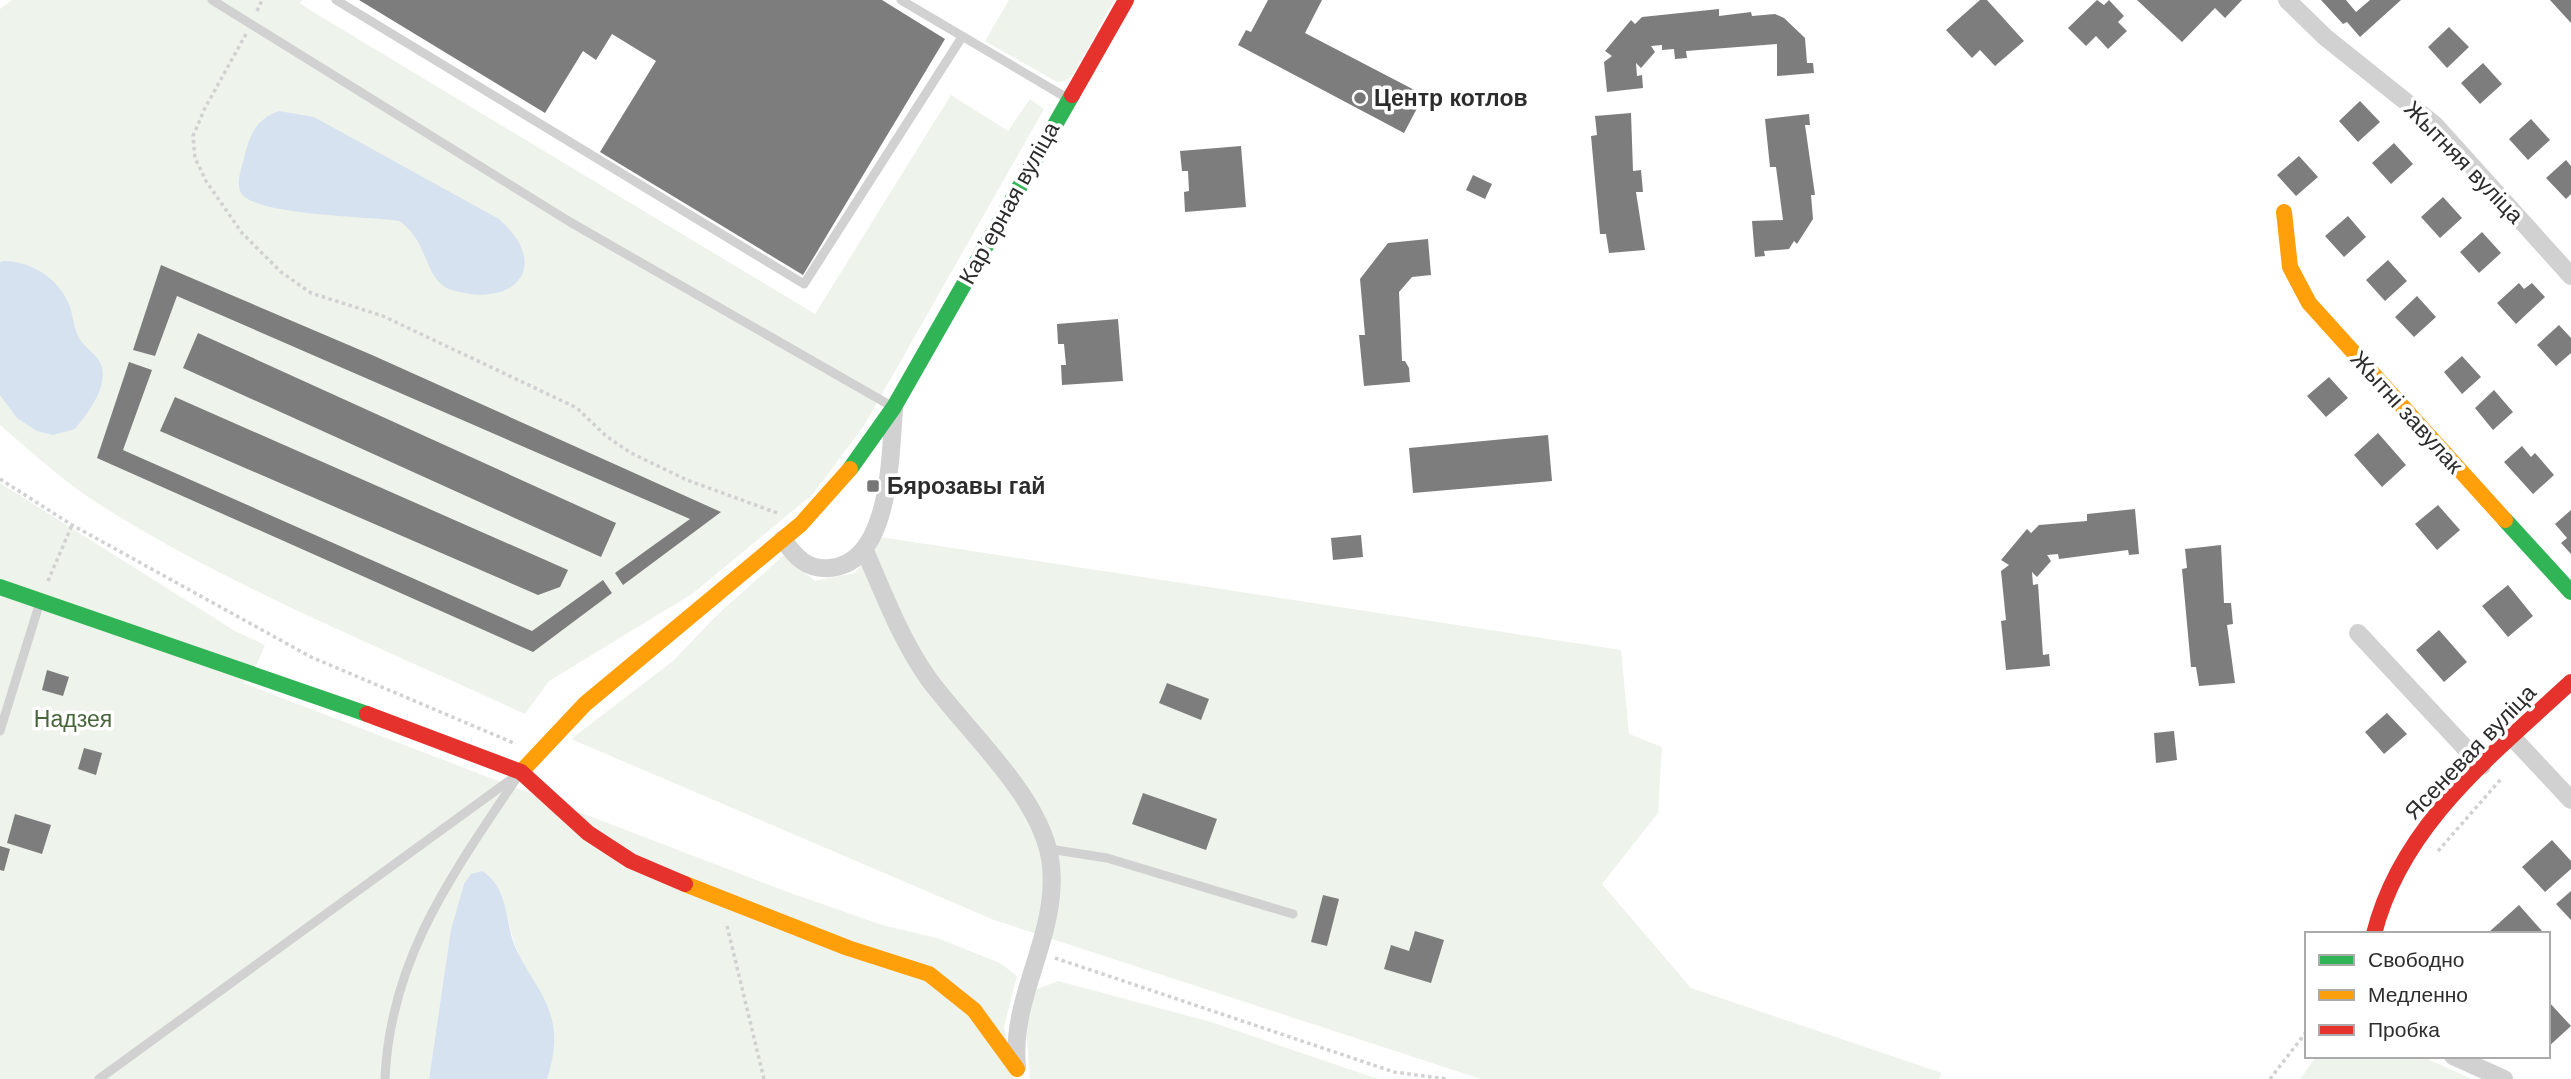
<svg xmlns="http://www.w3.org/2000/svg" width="2571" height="1079" font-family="Arial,sans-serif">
	<rect width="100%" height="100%" fill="#fff"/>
	<path fill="#eef3eb" d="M12,0h290l-2,3 10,7 505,304 136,-219 57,36 22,-32 14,10 -179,315 -52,70 -121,100 -143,87 -24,33c-143,-66 -303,-130 -434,-215 -32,-22 -62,-49 -91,-74v-416z
		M1009,0h105l-41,75 -8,6 -8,1 -72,-41z
		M0,483l235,148 30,14 -9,21 -13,17 542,208 97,34 55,13 63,25 17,13 -13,51 10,52h-467c16,-67 -2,-65 -27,-121 -9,-21 -13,-45 -20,-67l-36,-7 -13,45 -22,150h-429z
		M880,537l741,113 8,84 33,13 -4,66 -56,71 89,104 251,85 -3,6h-458l-487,-159 -423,-181 102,-78 45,-47 66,-59 31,26 40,-8z
		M1058,981l153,41 167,57h-348l-4,-50 9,-39z
		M2317,1056h104l51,23h-172z"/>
	<path fill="#d7e2f0" d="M279,111l35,6 185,102c54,48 15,90 -47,71 -29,-9 -22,-49 -53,-69 -28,-5 -150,-5 -159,-30 -4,-11 3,-27 5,-37 6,-22 12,-35 34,-43z
		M3,261c29,0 57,18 67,46 3,10 4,21 9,31 6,11 19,16 23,29 5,22 -15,47 -27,62l-22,6 -16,-4 -20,-13 -17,-23v-133z
		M482,871c24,15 23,42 30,67 9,29 33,52 40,82 5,20 1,40 -5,59h-118l22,-150 13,-45 7,-10z"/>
	<path fill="#7d7d7d" d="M359,0h523l63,39 -142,236 -203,-123 56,-91 -44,-27 -16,26 -13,-9 -38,62z
		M1268,0h54l-17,33 119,62 -20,38 -166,-88 8,-15 5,2z
		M1980,0h7l37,41 -29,25 -15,-16 -8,8 -26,-28z
		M2097,0l7,5 5,-5 15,16 -6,6 9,9 -19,18 -12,-13 -10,10 -18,-18z
		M2137,0h105l-17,18 -10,-10 -33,34z
		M2321,0h25l10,12 14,-12h31l-41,37 -13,-15 -4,2z
		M2550,0h21v23z
		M1719,9v7l32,-4 1,4 23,-2 9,4 21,20 2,25h6l1,10 -37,3v-32l-91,7 1,7 -12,1 -1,-10 -12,1v-5l-11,1 4,6 -14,16 -5,-5 1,13 5,-1 1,13 -36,4 -3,-30 8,-6 -7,-5 26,-31 4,4 7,-7z
		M2449,27l20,20 -22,21 -19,-21z
		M2483,63l19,21 -22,20 -19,-21z
		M2360,101l20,21 -22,20 -19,-21z
		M1631,113l2,58 8,-1 2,22h-7l9,58 -36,3 -3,-19h-6l-9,-98 6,-1 -2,-19z
		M1809,114l1,11h-5l10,70h-4l2,24 -16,25 -3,-3 -5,8 -25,2 1,5 -10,1 -3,-36 31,-1 -7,-53h-6l-5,-48z
		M2531,119l19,21 -22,20 -19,-21z
		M2394,143l19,21 -22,20 -19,-21z
		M1241,146l5,61 -61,5 -1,-20 5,-1 -1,-20h-6l-2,-20z
		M2299,156l19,21 -22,19 -19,-21z
		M2566,160l5,6v28l-5,5 -20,-21z
		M1473,175l19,9 -7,15 -19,-9z
		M2443,197l19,21 -22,20 -19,-21z
		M2348,216l18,21 -22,20 -19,-21z
		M2482,232l19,21 -22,20 -19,-21z
		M1428,239l3,36 -19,2 -13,15 3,69h3l4,7 1,14 -46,4 -5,-51h6l-5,-56 28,-36z
		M2388,260l19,21 -22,20 -19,-21z
		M161,265l211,90 349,157 -98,73 -8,-12 75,-54 -513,-223 -22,60 -22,-6z
		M2519,283l5,6 8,-6 13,14 -29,27 -19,-21z
		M2417,296l19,21 -22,20 -19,-20z
		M1118,319l5,62 -61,4 -1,-20h5l-2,-21h-6l-1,-20z
		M2559,325l12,13v15l-15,13 -19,-21z
		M198,333l418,190 -15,34 -418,-189z
		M2462,356l19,21 -19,17 -18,-22z
		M129,362l23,8 -29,80 409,181 71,-51 9,13 -79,59 -436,-194z
		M2329,377l19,21 -22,19 -19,-21z
		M2494,390l19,22 -20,18 -18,-22z
		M175,397l393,173 -8,17 -22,8 -378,-164z
		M2378,433l28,32 -24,22 -28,-32z
		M1548,435l4,46 -139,12 -4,-45z
		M2522,446l9,11 4,-4 19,22 -21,19 -29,-32z
		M2438,505l22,25 -23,20 -22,-26z
		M2135,509l4,45 -10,1 -1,-5 -69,9 -1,-5 -11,1 4,6 -14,16 -5,-5 1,13 5,-1 5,71 6,-1 1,12 -44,4 -5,-49 5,-1 -5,-49 8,-6 -8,-5 26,-31 4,4 8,-8 48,-4v-7z
		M2571,510v44l-10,-11 6,-5 -12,-14z
		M1361,535l2,22 -30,3 -2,-22z
		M2221,545l3,58h7l2,21 -6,1 8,58 -36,3 -3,-19h-5l-9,-98 5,-1 -2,-19z
		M2508,585l25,31 -25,21 -26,-31z
		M2439,630l28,32 -23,20 -28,-32z
		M47,670l22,7 -6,19 -21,-6z
		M1167,683l42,16 -8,21 -42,-17z
		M2387,713l20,21 -23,20 -19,-22z
		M2174,731l3,29 -21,3 -2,-30z
		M84,748l18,5 -6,22 -18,-6z
		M1143,793l74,26 -11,31 -74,-26z
		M15,814l36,11 -9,29 -35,-11z
		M2552,840l19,21v8l-26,23 -23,-25z
		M0,846l10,3 -6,22 -4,-1z
		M2571,891v29l-15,-16z
		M1323,895l16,4 -12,47 -16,-4z
		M2519,905l23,26 -4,3h-47l-2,-2z
		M1415,931l29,9 -13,43 -47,-14 7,-24 18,6z
		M2548,1001l23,25 -23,21z"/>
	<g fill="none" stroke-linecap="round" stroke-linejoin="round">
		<path stroke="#d1d1d1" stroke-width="3.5" stroke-dasharray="3.5 3.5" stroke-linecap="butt" d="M257,11l5,-11
			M246,34l-41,74 -12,28 2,22 11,23 36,52 39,39 30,21 72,23 194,92 29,28 25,17 56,27 93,34
			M0,479l72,46 239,132 205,87
			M48,581l24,-56
			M2438,851l63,-72
			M727,926l37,153
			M1055,958l339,114 53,7
			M2270,1079l37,-48"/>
		<path stroke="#d1d1d1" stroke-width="9" d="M212,0l358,222 323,185
			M336,0l468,284 158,-247
			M901,0l166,98
			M0,731l40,-129
			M1049,849l58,9 186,56
			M99,1079l418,-304
			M385,1079c5,-120 67,-204 131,-300"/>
		<path stroke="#d1d1d1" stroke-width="18" d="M2287,0l38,37 110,88 136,151
			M783,539c12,18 24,31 47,29 61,-5 60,-113 64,-158
			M865,551c19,43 36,89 63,127 39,54 117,121 123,188 7,71 -41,130 -34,201
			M2358,633l124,133
			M2512,737l59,63
			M2453,1056l51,23"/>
		<path stroke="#30b455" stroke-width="16" d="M850,469l44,-62 178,-312
			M2505,520l66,72
			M0,587l367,127"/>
		<path stroke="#ff9f0a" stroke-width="16" d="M2284,212l6,55 19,36 196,217
			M521,772l64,-68 216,-180 49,-55
			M685,884l163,64 81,26 45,36 43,59"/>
		<path stroke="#e5322d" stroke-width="16" d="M1072,95l54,-95
			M367,714l154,58 67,61 43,28 54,23
			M2374,934c27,-109 118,-179 197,-252"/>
	</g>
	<g fill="#767676" stroke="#fff" stroke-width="2.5">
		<circle cx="1360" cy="98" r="7"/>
		<rect x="866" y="479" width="14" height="14" rx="3.5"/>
	</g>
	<g text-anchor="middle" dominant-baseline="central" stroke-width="7" stroke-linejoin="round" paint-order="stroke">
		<g font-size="23" font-weight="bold" fill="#2c2c2c" stroke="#fff" text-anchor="start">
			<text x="1374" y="98">Центр котлов</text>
			<text x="887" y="486">Бярозавы гай</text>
		</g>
		<g font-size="23" fill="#2c2c2c" stroke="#fff">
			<text transform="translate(2464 162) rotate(46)">Жытняя вуліца</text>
			<text transform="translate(1009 203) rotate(-61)">Карʼерная вуліца</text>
			<text transform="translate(2407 412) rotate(48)">Жытні завулак</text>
			<text transform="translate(2470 752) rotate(-46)">Ясеневая вуліца</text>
		</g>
		<g font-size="23" fill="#49653c" stroke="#fff">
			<text x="73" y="719">Надзея</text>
		</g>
	</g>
	<rect x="2305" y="932" width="245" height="126" fill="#ffffff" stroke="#ababab" stroke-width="2"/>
	<rect x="2319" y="955" width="35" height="10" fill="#30b455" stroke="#ababab" stroke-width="2"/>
	<text x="2368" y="967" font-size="21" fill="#2c2c2c">Свободно</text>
	<rect x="2319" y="990" width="35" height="10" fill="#ff9f0a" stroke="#ababab" stroke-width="2"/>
	<text x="2368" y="1002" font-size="21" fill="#2c2c2c">Медленно</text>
	<rect x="2319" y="1025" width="35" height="10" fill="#e5322d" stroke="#ababab" stroke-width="2"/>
	<text x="2368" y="1037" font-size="21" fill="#2c2c2c">Пробка</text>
</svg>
